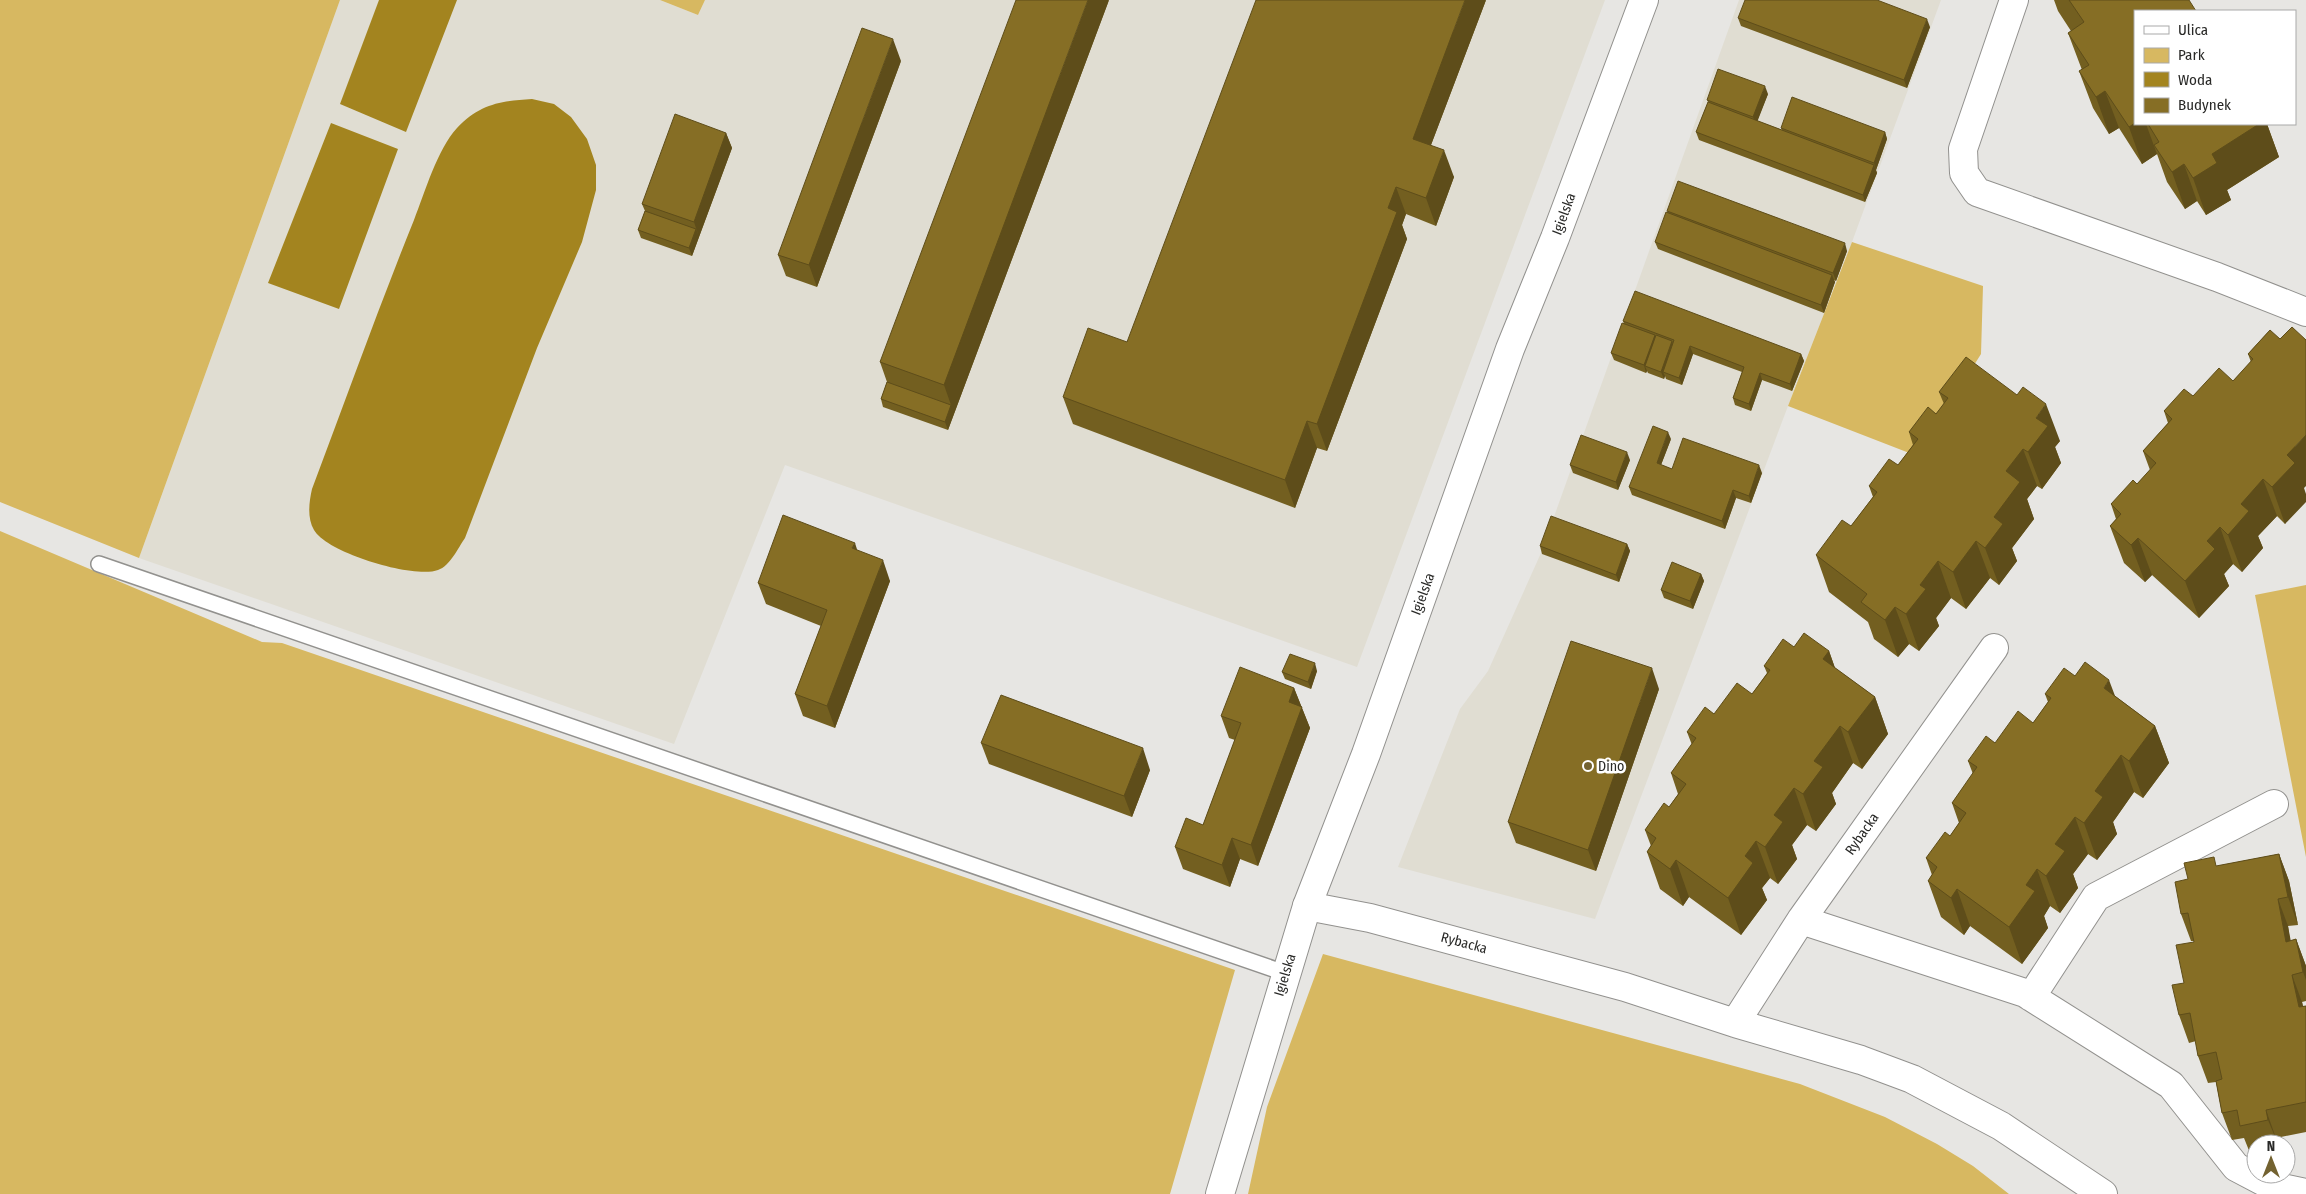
<svg xmlns="http://www.w3.org/2000/svg" width="2306" height="1194" font-family="'Fira Sans Condensed',sans-serif">
	<rect width="100%" height="100%" fill="#e7e6e3"/>
	<path fill="#e0ddd2" d="M340,0h320l38,15 7,-15h900l-248,667 -572,-202 -111,279 -535,-186z
		M1739,0h202l-89,242 -64,164 -193,513 -197,-52 62,-158 28,-38 53,-118z"/>
	<path fill="#d7b861" d="M0,0h340l-201,558 -139,-56z
		M660,0h45l-7,15z
		M1852,242l131,44 -2,68 -64,102 -129,-50z
		M0,531l262,111 20,1 953,327 -65,224h-1170z
		M2306,585v272l-51,-262z
		M1323,954l477,130 85,33 52,27 36,22 36,28h-761l19,-87z"/>
	<path fill="#a3841f" d="M379,0h78l-51,132 -66,-28z
		M532,99l22,5 17,13 16,22 9,26v25l-14,52 -45,106 -72,190c-7,10 -15,28 -27,32 -24,9 -111,-17 -124,-40 -7,-12 -5,-28 -2,-41 34,-90 66,-180 102,-269 11,-28 23,-70 43,-92 23,-24 43,-27 75,-29z
		M331,123l67,26 -59,160 -71,-26z"/>
	<g fill="none" stroke-linecap="round" stroke-linejoin="round">
		<defs>
			<path id="service" d="M99,564l1186,409"/>
			<path id="minor" d="M2014,0l-51,149 1,24 13,19 240,85 89,35
				M1307,906l63,12 255,69 110,36 126,37 51,19 89,47 102,68
				M1801,920l224,73 146,92 65,82 36,19 34,7
				M2031,997l65,-100 178,-93
				M1735,1023l66,-103 193,-272"/>
			<path id="tertiary" d="M1220,1194l87,-288 59,-152 144,-405 45,-111 89,-238"/>
		</defs>
		<use href="#service" stroke="#92918e" stroke-width="18"/>
		<use href="#minor" stroke="#92918e" stroke-width="30"/>
		<use href="#tertiary" stroke="#92918e" stroke-width="30"/>
		<use href="#service" stroke="#fff" stroke-width="15"/>
		<use href="#minor" stroke="#fff" stroke-width="28"/>
		<use href="#tertiary" stroke="#fff" stroke-width="28"/>
	</g>
	<path fill="#735f20" d="M1109,0l-161,430 -65,-23 -2,-8 6,-17 -7,-20z
		M1486,0l-55,145 23,32 -18,49 -30,-12 -4,11 5,14 -80,212 -10,-3 -22,60 -222,-84 -10,-27 64,-55z
		M2054,0h135l-54,124h132l12,33 -52,33 4,10 -25,15 -9,-14 -12,8 -18,-27 -10,-28 -15,10 -23,-36 -10,6 -16,-26 -14,-37 3,-1 -14,-37 3,-2 -13,-20z
		M1738,18l192,9 -23,61 -166,-62z
		M901,61l-84,226 -31,-11 -8,-21z
		M1768,94l-11,27 25,9 -1,-2 104,4 2,7 -11,31 1,3 -12,29 -166,-62 -3,-8 12,-30 -1,-2z
		M726,133l6,15 -40,108 -51,-18 -3,-8 7,-19 -3,-7z
		M1667,211l180,40 -11,30 -2,-1 1,2 -11,31 -166,-64 -3,-7 13,-29z
		M1623,321l178,33 3,7 -12,30 -30,-11 -11,31 -16,-6 -2,-7 9,-26 -49,-18 -11,31 -16,-6 -1,-3 -1,3 -16,-6 -1,-2 -1,2 -32,-13 -3,-7 13,-29z
		M2270,330l34,158 -19,36 -8,-8 -19,20 5,12 -21,24 -9,-8 -9,10 5,12 -30,32 -47,-43 -7,7 -21,-19 -14,-37 6,-7 -5,-15 26,-20 13,-14 -7,-19 25,-28 -4,-12 29,-15 40,-15 18,-19 -3,-8z
		M1939,392l121,49 -5,6 6,16 -19,26 -5,-3 -10,13 7,20 -22,29 5,13 -18,24 -9,-7 -24,31 -15,-11 -15,20 3,8 -20,25 -10,-7 -11,13 -24,-18 -6,-17 -39,-30 -13,-37 35,-29 22,-29 -4,-11 29,-21 15,-20 -4,-13 27,-18 8,-10z
		M1671,439l-10,26 11,4 90,4 -11,30 -15,-5 -11,31 -93,-34 -3,-8z
		M1630,460l-12,30 -45,-17 -3,-8z
		M1627,544l3,7 -11,31 -77,-28 -2,-8z
		M857,550l33,31 -55,147 -32,-12 -8,-22 26,-68 -55,-22 -8,-21z
		M1701,574l3,7 -11,28 -29,-11 -3,-8z
		M1794,647l35,4 6,17 40,29 13,37 -26,35 -9,-6 -21,30 4,11 -20,27 -9,-6 -15,20 5,14 -19,25 -8,-6 -8,10 5,12 -26,35 -52,-38 -6,9 -23,-17 -13,-37 4,-6 -6,-16 24,-23 9,-13 -7,-21 21,-28 -5,-13 27,-18 38,-20 15,-21 -3,-7z
		M1317,671l-6,18 -26,-10 -3,-7z
		M1294,688l16,40 -52,138 -18,-7 -10,28 -47,-18 -8,-22 28,-22 32,-85 -6,-2 -8,-22z
		M1659,689l-63,182 -80,-28 -8,-21z
		M2045,694l70,2 40,30 14,37 -26,35 -9,-6 -21,30 4,12 -20,26 -9,-6 -15,20 5,14 -18,25 -10,-7 -6,10 4,12 -26,36 -52,-38 -6,9 -23,-18 -13,-36 4,-6 -6,-17 24,-22 9,-13 -7,-20 21,-29 -5,-13 27,-18 38,-20 15,-21z
		M981,743l169,27 -18,47 -143,-53z
		M2279,854l10,27 9,44 -10,1 2,15 6,-2 10,27v35l-4,1 1,4h3v126l-30,6 2,6h-22v8l-6,1 -6,-15 -12,2 -10,-27 -6,-31 -8,1 -10,-27 -2,-15 -7,2 -10,-28 5,-32 10,-41v-1h-3l-10,-27 7,-35 29,-13z"/>
	<path fill="#5e4d1a" d="M1088,0h21l-161,430 -3,-8 6,-17 -7,-20z
		M1465,0h21l-63,166 -10,-27z
		M1927,19l3,8 -23,61 -3,-8z
		M893,39l8,22 -84,226 -8,-22z
		M1765,86l3,8 -12,31 -3,-8z
		M2105,91l14,37 -10,6 -13,-37z
		M2135,123l11,1 11,30 -15,10 -13,-37z
		M2259,124h8l12,33 -52,33 4,10 -25,15 -13,-37 19,-24z
		M1885,132l2,7 -11,31 -2,-7z
		M726,133l6,15 -33,89 -5,-15z
		M1444,150l10,27 -18,49 -10,-28z
		M2184,164l13,37 -12,8 -13,-37z
		M1874,165l3,8 -12,29 -2,-7z
		M1396,187l10,27 -4,11 5,14 -80,212 -10,-27 71,-216z
		M696,229l3,8 -7,19 -3,-8z
		M1845,243l2,8 -11,30 -3,-8z
		M1832,275l3,7 -11,31 -3,-8z
		M1655,335l2,7 -12,24 2,5 -1,2 -2,-8z
		M1672,341l3,8 -12,23 2,4 -1,3 -3,-7z
		M1690,346l3,8 -11,31 -3,-7z
		M1801,354l3,7 -12,30 -2,-7z
		M1760,373l2,7 -11,31 -2,-7z
		M2046,404l14,37 -5,6 6,16 -19,26 -14,-37 8,-34z
		M1307,421l10,27 -22,60 -10,-28z
		M1668,432l3,7 -12,31 -2,-7z
		M2306,435v51l-2,2 2,6v8l-21,22 -13,-37 15,-32z
		M2023,449l14,37 -10,13 7,20 -22,29 5,13 -18,24 -14,-37 9,-31 12,-46z
		M1627,452l3,8 -12,30 -2,-8z
		M1759,465l3,8 -11,30 -2,-7z
		M2263,479l14,37 -19,20 5,12 -21,24 -14,-37 13,-31z
		M1733,490l3,8 -11,31 -3,-8z
		M2220,527l13,37 -9,10 5,12 -30,32 -14,-37 22,-40z
		M2138,538l14,37 -7,7 -14,-37z
		M1976,541l14,37 -24,31 -13,-37z
		M855,543l7,22 -10,-17z
		M1627,544l3,7 -11,31 -3,-7z
		M883,560l7,21 -55,147 -8,-22z
		M1938,561l13,37 -15,20 3,8 -20,25 -13,-37 14,-29z
		M1701,574l3,7 -11,28 -3,-8z
		M1895,607l14,37 -11,13 -13,-37z
		M1829,651l13,37 -19,-29z
		M1315,663l2,8 -6,18 -3,-7z
		M1652,668l7,21 -63,182 -8,-21z
		M2109,680l14,37 -19,-29z
		M1294,688l16,40 -52,138 -7,-21 38,-143z
		M1875,697l13,37 -26,35 -14,-37z
		M1840,726l13,37 -21,30 4,11 -20,27 -13,-37 11,-33z
		M2155,726l14,37 -26,35 -14,-37z
		M1143,748l7,22 -18,47 -8,-21z
		M2121,755l13,37 -21,30 4,12 -20,26 -13,-37 11,-32z
		M1794,788l13,37 -15,20 5,14 -19,25 -13,-37 9,-32z
		M2075,817l13,37 -15,20 5,14 -18,25 -14,-37 9,-32z
		M1232,838l8,21 -10,28 -8,-22z
		M1756,841l14,37 -8,10 5,12 -26,35 -13,-37 17,-42z
		M2279,854l10,27 9,44 -10,-28z
		M1676,860l13,37 -6,9 -13,-37z
		M2037,869l13,37 -6,10 4,12 -26,36 -13,-37 17,-42z
		M1957,889l13,37 -6,9 -13,-37z
		M2278,899l10,27 8,43 -10,-27z
		M2296,939l10,27v14l-3,-8z
		M2292,975l10,27 4,19 -7,-14z
		M2266,1110l10,28 2,6 -10,-24z"/>
	<path fill="#866e25" stroke="#5e4d1a" d="M1016,0h72l-144,385 -64,-23z
		M1256,0h209l-52,139 31,11 -18,48 -30,-11 -8,21 9,4 -80,212 -10,-3 -22,59 -222,-83 25,-69 39,14z
		M1745,0h132l50,19 -23,61 -166,-62z
		M2069,0h120l7,11h-61v112l-6,4 -24,-36 -9,6 -17,-26 10,-6 -21,-32 16,-11z
		M862,28l31,11 -84,226 -31,-10z
		M1718,69l47,17 -12,31 -46,-17z
		M1792,97l93,35 -11,31 -93,-35z
		M1708,102l166,63 -11,30 -167,-63z
		M675,114l51,19 -32,89 -52,-18z
		M2148,124h111l-47,30 5,9 -24,15 -9,-14 -12,8 -18,-27 5,-3z
		M1678,181l167,62 -12,30 -166,-62z
		M645,211l51,18 -7,19 -51,-18z
		M1666,212l166,63 -11,30 -166,-63z
		M1635,291l166,63 -11,30 -30,-11 -11,31 -16,-6 11,-31 -54,-21 -11,32 -16,-6 11,-32 -51,-19z
		M1622,323l33,12 -11,30 -33,-12z
		M2292,327l14,13v95l-19,20 8,8 -23,24 -9,-8 -22,25 8,7 -21,24 -8,-8 -13,14 8,8 -30,32 -47,-43 -7,7 -21,-19 11,-12 -10,-10 22,-24 4,4 19,-21 -13,-12 29,-32 -8,-8 20,-22 9,7 26,-28 14,13 20,-22 -5,-5 22,-24 10,9z
		M1656,335l16,6 -11,31 -16,-6z
		M1966,357l51,38 6,-8 23,17 -10,14 12,8 -20,26 -5,-3 -17,22 14,11 -26,35 9,7 -18,24 -9,-7 -23,31 -15,-11 -18,24 6,4 -20,25 -11,-7 -10,13 -24,-18 6,-8 -51,-39 26,-35 9,6 26,-34 -8,-6 20,-27 9,6 20,-26 -9,-7 19,-25 8,7 12,-16 -9,-6z
		M887,382l64,23 -6,17 -64,-23z
		M1653,426l15,6 -11,31 15,6 11,-31 76,27 -10,31 -16,-6 -11,31 -93,-34z
		M1581,435l46,17 -11,30 -46,-17z
		M783,515l72,28 -3,5 31,12 -56,146 -32,-12 32,-84 -69,-27z
		M1551,516l76,28 -11,31 -76,-29z
		M1672,562l29,12 -11,27 -29,-11z
		M1804,633l25,18 -6,8 52,38 -27,35 -8,-6 -26,35 9,6 -20,27 -9,-6 -20,27 9,7 -18,25 -9,-6 -11,15 8,7 -25,35 -52,-38 -6,9 -23,-17 9,-14 -11,-8 19,-27 5,4 17,-23 -15,-11 25,-35 -9,-6 18,-25 9,7 23,-31 15,11 18,-24 -6,-4 19,-27 11,8z
		M1571,641l81,27 -64,182 -80,-28z
		M1290,654l25,9 -7,19 -26,-10z
		M2085,662l24,18 -5,8 51,38 -26,35 -8,-6 -26,36 8,6 -19,26 -9,-6 -20,27 10,7 -19,25 -9,-7 -11,16 9,6 -26,36 -52,-38 -6,9 -23,-17 9,-14 -11,-9 19,-26 5,4 16,-23 -14,-10 25,-36 -9,-6 18,-25 9,7 23,-32 15,12 18,-25 -6,-4 19,-26 11,8z
		M1240,667l54,21 -5,14 13,5 -51,138 -19,-7 -10,27 -47,-18 11,-29 17,7 38,-102 -20,-7z
		M1001,695l142,53 -19,48 -143,-53z
		M2279,854l9,43 -10,2 8,43 10,-3 7,33 -11,3 7,32 7,-1v96l-40,8 2,10 -28,6 -3,-16 -15,3 -6,-32 6,-2 -6,-27 -18,4 -8,-43 -11,2 -7,-30 12,-2 -8,-38 18,-3 -6,-29 -7,1 -6,-32 13,-3 -4,-16 30,-6 2,9z"/>
	<circle fill="#736230" stroke="#fff" stroke-width="2" cx="1588" cy="766" r="5"/>
	<g text-anchor="middle" dominant-baseline="central" stroke-width="5" stroke-linejoin="round" paint-order="stroke">
		<g font-size="14" fill="#292927" stroke="#fff">
			<text transform="translate(1564 214) rotate(-70)">Igielska</text>
			<text transform="translate(1423 594) rotate(-70)">Igielska</text>
			<text transform="translate(1862 834) rotate(-55)">Rybacka</text>
			<text transform="translate(1464 943) rotate(15)">Rybacka</text>
			<text transform="translate(1285 975) rotate(-73)">Igielska</text>
		</g>
		<g font-size="14" fill="#292927" stroke="#fff" text-anchor="start">
			<text x="1598" y="766">Dino</text>
		</g>
	</g>
	<rect x="2134" y="10" width="162" height="115" fill="#ffffff" stroke="#a9a9a9"/>
	<rect x="2144" y="26" width="25" height="8" fill="#ffffff" stroke="#a9a9a9"/>
	<text x="2178" y="35" font-size="15" fill="#292927">Ulica</text>
	<rect x="2144" y="48" width="25" height="15" fill="#d7b861" stroke="#a9a9a9"/>
	<text x="2178" y="60" font-size="15" fill="#292927">Park</text>
	<rect x="2144" y="72" width="25" height="15" fill="#a3841f" stroke="#a9a9a9"/>
	<text x="2178" y="85" font-size="15" fill="#292927">Woda</text>
	<rect x="2144" y="98" width="25" height="15" fill="#866e25" stroke="#a9a9a9"/>
	<text x="2178" y="110" font-size="15" fill="#292927">Budynek</text>
	<g transform="translate(2271 1159)"><circle r="24" fill="#ffffff" stroke="#a9a9a9"/>
	<path d="M0-4L9 19L0 12L-9 19Z" fill="#736230"/>
	<text y="-8" font-size="14" font-weight="bold" text-anchor="middle" fill="#292927">N</text>
	</g>
</svg>
